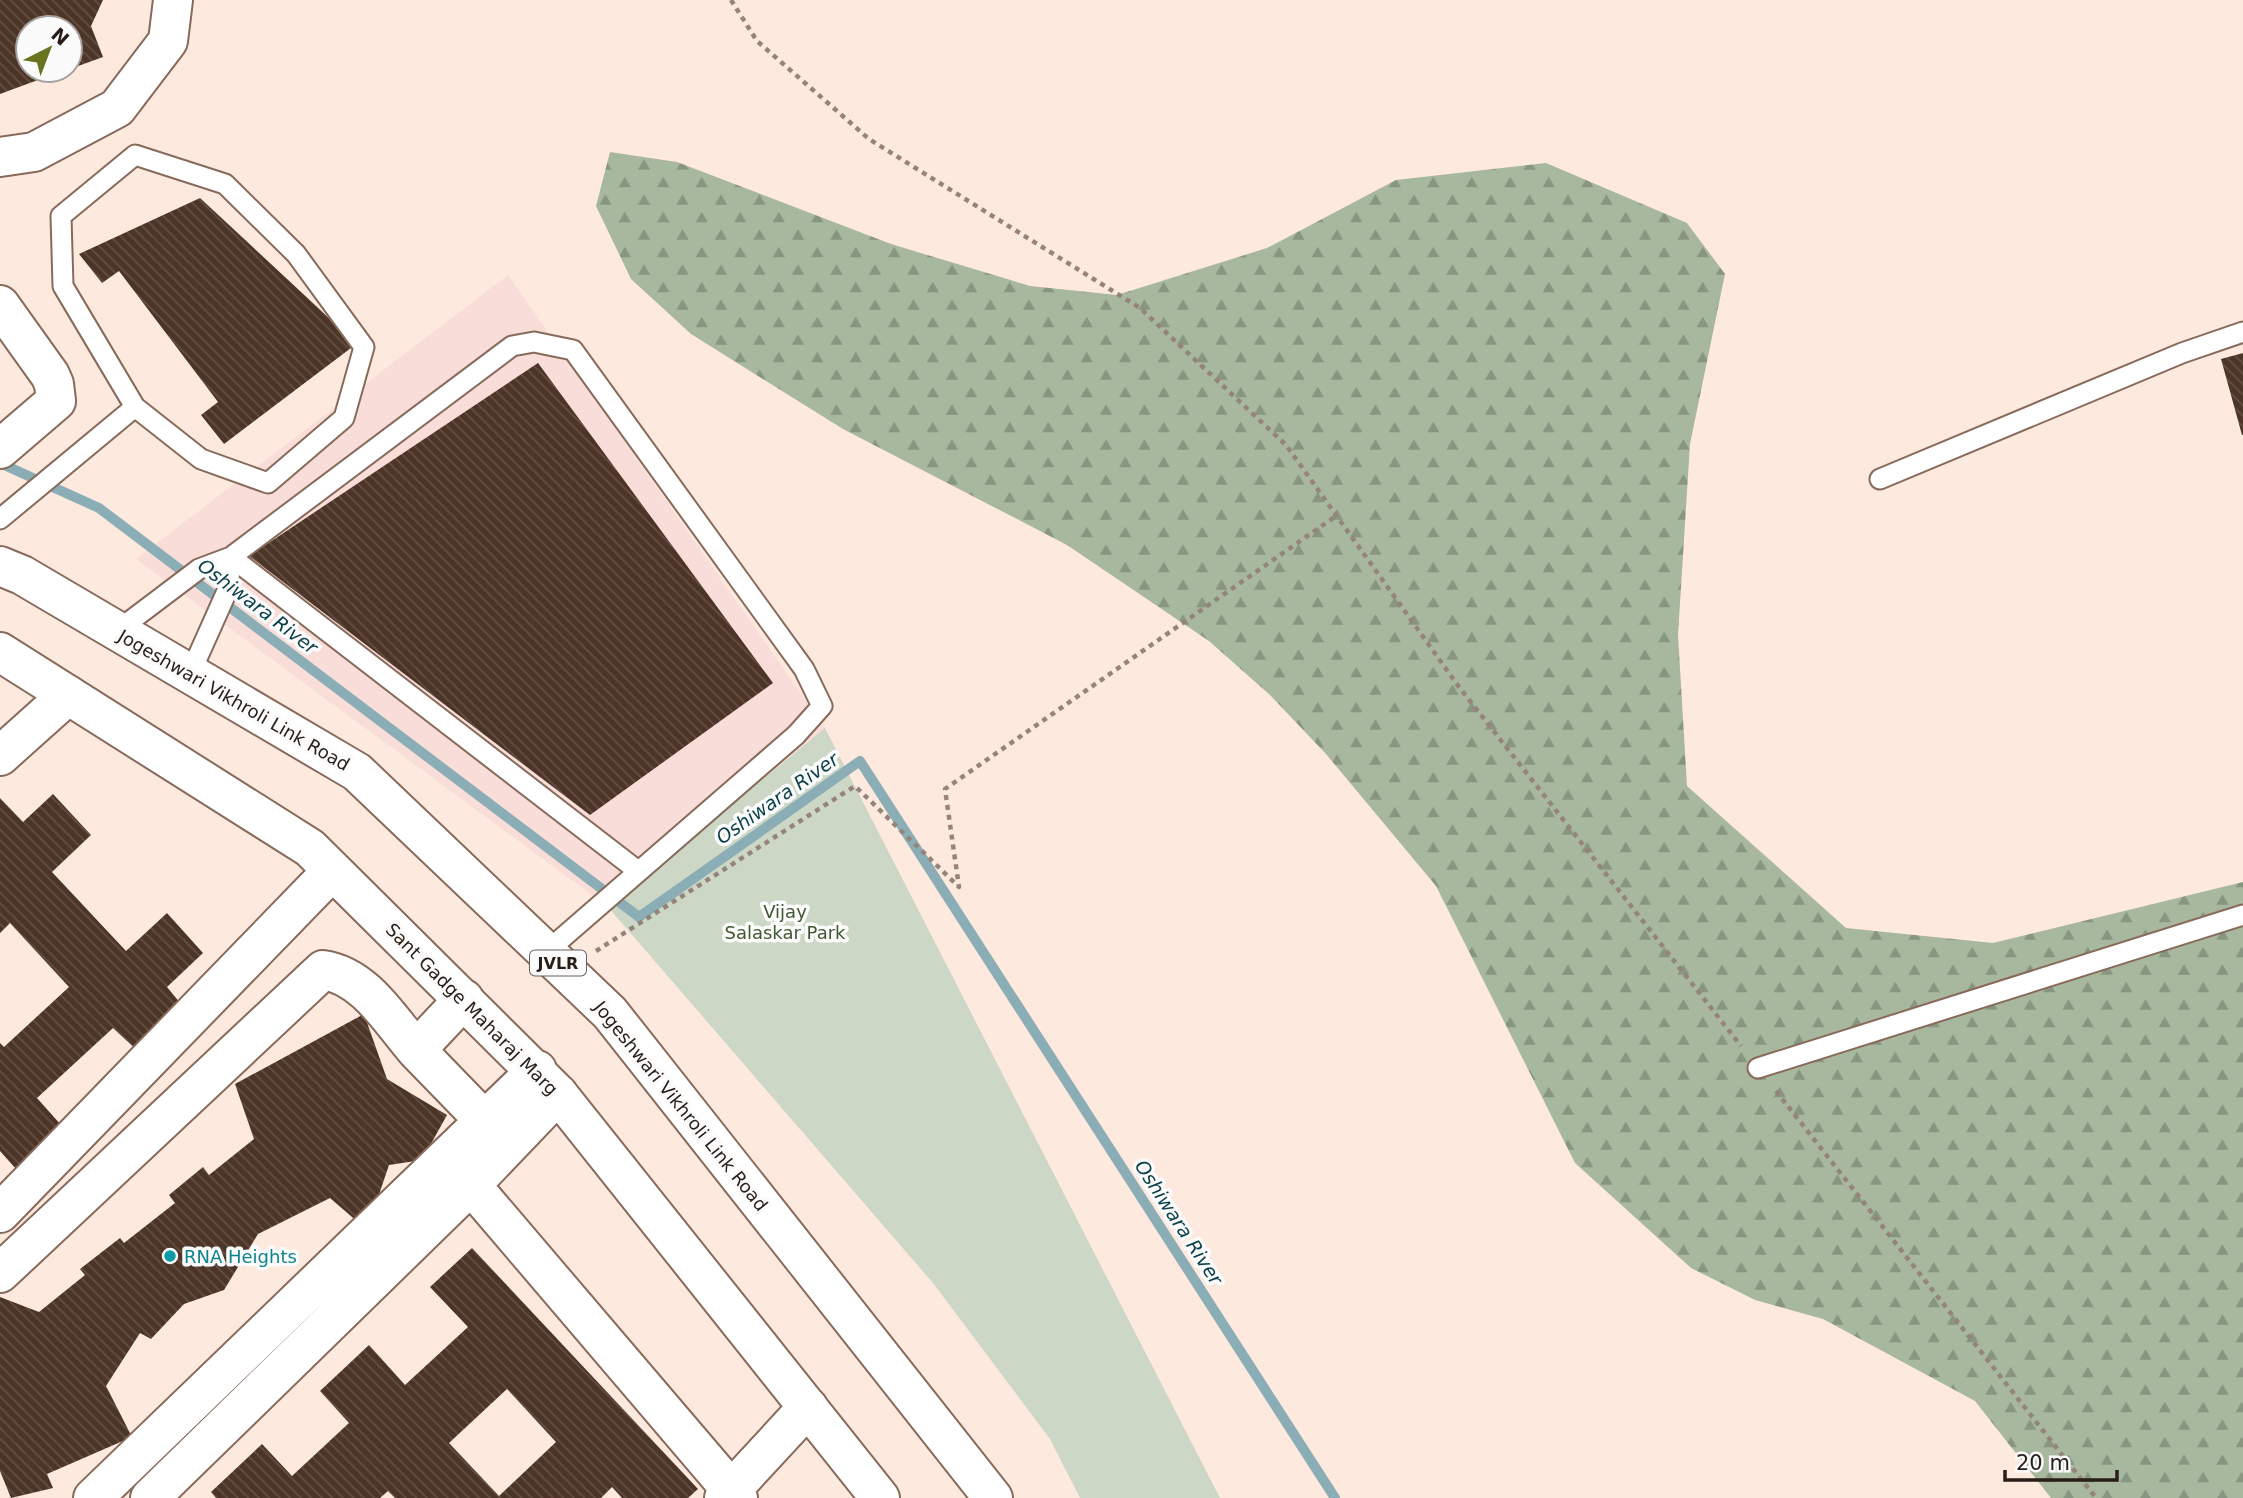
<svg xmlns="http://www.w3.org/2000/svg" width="2243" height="1498" font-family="'DejaVu Sans',sans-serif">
	<defs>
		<pattern id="forest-firs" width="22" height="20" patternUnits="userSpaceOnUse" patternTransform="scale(1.75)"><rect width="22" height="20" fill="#a7b89e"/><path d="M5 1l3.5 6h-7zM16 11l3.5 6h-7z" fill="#889580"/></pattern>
		<pattern id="building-back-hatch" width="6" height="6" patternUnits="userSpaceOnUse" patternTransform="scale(1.75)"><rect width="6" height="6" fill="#4c3427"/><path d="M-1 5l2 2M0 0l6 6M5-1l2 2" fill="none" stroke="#634f44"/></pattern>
	</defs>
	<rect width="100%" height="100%" fill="#fee9de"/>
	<path fill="#f8ddd8" d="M508,275l317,453 -217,179 -472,-348z"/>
	<path fill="url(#forest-firs)" d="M610,152l67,10 214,82 139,42 87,9 150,-47 129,-68 150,-17 141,60 38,51 -35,170 -12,191 9,151 159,142 147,15 250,-61v616h-192l-76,-97 -152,-82 -68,-19 -64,-32 -116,-105 -139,-277 -110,-132 -56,-59 -61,-54 -142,-96 -224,-116 -152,-95 -60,-55 -35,-73z"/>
	<path fill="#ccd7c6" d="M825,728l395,770h-140l-30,-59 -117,-156 -325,-376z"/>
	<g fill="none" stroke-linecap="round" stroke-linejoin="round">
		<path stroke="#8aadb6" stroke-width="10" d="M0,463l99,45 540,409 221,-156 475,737"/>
	</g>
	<path fill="url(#building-back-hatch)" fill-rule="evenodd" d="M0,0h103l-12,26 12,31 -33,12v-41h-42v42h37l-65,24z
		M200,198l129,120 22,30 -127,96 -23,-29 17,-13 -99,-131 -17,12 -23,-29z
		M2243,353v82h-1l-21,-76z
		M538,363l235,320 -183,132 -341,-259z
		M53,794l38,41 -39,37 74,79 41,-38 36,40 -36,34 18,22 -44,45 -28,-26 -76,70 32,36 -44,45 -25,-28v-108l4,4 65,-60 -59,-64 -10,10v-135l23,24z
		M364,1014l23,65 60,36 -25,45 -33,5 -22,65 -37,-32 -72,36 -34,56 -40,14 -33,35 -11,-6 -34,53 26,51 -85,37 6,14 -42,10 -11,-27v-174l39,15 46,-37 -5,-6 40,-31 4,5 51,-40 -6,-8 34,-28 6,8 45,-36 -19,-55z
		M472,1248l226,241 -10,9h-66l-10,-11 -11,11h-206l-7,-7 -8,7h-164l-5,-6 51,-48 30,32 57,-53 -29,-32 49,-46 36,40 63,-58 -38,-40zM507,1389l49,53 -57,54 -50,-53z"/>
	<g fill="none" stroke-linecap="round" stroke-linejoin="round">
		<defs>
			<path id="lane" d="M135,155l90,29 71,70 68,93 -20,71 -76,65 -67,-24 -66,-52 -72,-121 -2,-70z
				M1880,479l302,-126 61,-21
				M0,519l135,-112
				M231,557l407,314
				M117,631l82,-62 32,-12 281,-211 22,-4 39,8 231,319 18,37 -26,29 -250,217
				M190,674l38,-85 3,-32
				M1758,1068l485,-153"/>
			<path id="street" d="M0,157l34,-5 83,-44 51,-67 5,-41
				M0,305l50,70 4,9 2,17 -56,48
				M0,756l68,-61
				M416,1050l68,70
				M471,1185l267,313
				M0,1213l332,-342
				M0,1273l323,-303c42,6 67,50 93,80l48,-51
				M93,1498l444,-428
				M150,1498l321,-313 87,-91
				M724,1498l84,-91"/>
			<path id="primary" d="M0,566l22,9 335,197 253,241 383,485
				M0,652l310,196 248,246 322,404"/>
		</defs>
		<use href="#lane" stroke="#886a5b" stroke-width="23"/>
		<use href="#street" stroke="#886a5b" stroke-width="42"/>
		<use href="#primary" stroke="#886a5b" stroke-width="42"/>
		<path stroke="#95847c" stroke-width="4.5" stroke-dasharray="5 5" stroke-linecap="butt" d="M731,0l26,41 112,98 271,169 146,137 173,242 282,359
			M596,951l259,-165 104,101 -14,-98 391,-273
			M1776,1091l320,407"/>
		<use href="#lane" stroke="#fff" stroke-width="19"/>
		<use href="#street" stroke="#fff" stroke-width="38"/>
		<use href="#primary" stroke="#fff" stroke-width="38"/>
	</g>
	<circle fill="#0f9aa8" stroke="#fbfbfb" stroke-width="2.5" cx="170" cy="1256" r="7"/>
	<g text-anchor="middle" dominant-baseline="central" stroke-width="7" stroke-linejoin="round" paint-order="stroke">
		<rect fill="#fbfbfb" stroke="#68605b" stroke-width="2" x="530" y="950.5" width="56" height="25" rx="5"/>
		<g font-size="16" font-weight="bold" fill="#291d17">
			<text x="558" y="963">JVLR</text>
		</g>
		<g font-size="18" fill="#291d17" stroke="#fbfbfb">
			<text transform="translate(234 700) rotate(30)">Jogeshwari Vikhroli Link Road</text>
			<text transform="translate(472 1009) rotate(45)">Sant Gadge Maharaj Marg</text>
			<text transform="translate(681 1106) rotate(51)">Jogeshwari Vikhroli Link Road</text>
		</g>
		<g font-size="18" fill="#3f5830" stroke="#fbfbfb">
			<text x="785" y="911">Vijay<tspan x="785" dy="21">Salaskar Park</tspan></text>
		</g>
		<g font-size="18" fill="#0d838f" stroke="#fbfbfb" text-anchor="start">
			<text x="184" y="1256">RNA Heights</text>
		</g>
		<g font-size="19" font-style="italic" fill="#083f4a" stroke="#fbfbfb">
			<text transform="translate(258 606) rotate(37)">Oshiwara River</text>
			<text transform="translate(777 798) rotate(-35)">Oshiwara River</text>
			<text transform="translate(1179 1222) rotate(57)">Oshiwara River</text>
		</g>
	</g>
	<g transform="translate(49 49) rotate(42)"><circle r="33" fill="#fbfbfb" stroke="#a7a2a0" stroke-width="2"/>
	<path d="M0-5L12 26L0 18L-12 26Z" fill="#68741f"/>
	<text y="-10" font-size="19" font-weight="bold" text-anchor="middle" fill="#291d17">N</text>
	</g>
	<path d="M2005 1470v10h112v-10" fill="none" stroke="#291d17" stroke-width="3.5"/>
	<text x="2016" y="1470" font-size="21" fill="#291d17" stroke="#fbfbfb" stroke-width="5" paint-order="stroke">20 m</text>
</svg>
